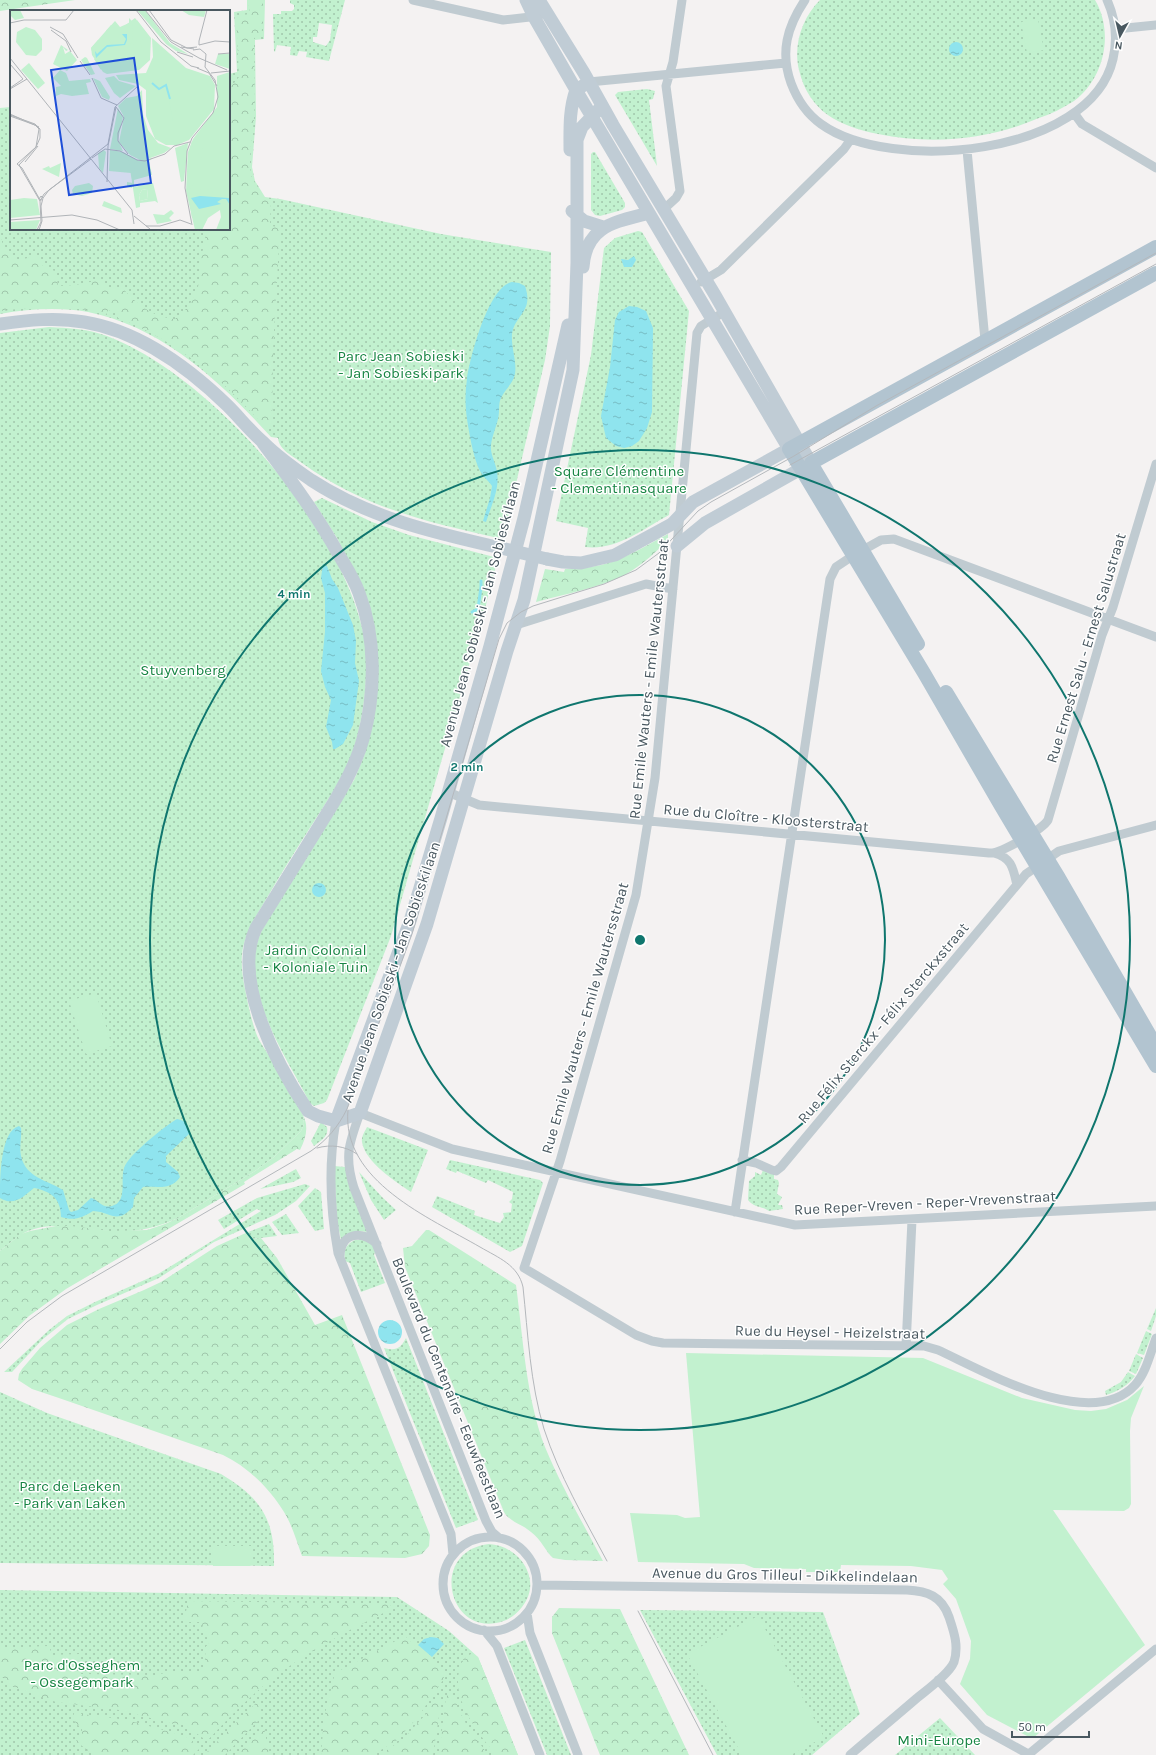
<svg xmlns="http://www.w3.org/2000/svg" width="1156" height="1755" font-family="Karla,sans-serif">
	<defs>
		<pattern id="green-dots" width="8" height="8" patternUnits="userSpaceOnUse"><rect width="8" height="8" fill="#c2f1cf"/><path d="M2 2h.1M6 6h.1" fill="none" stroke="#a0c6ab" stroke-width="1.8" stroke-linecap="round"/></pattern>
		<pattern id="forest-crowns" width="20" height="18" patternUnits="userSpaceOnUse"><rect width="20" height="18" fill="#c2f1cf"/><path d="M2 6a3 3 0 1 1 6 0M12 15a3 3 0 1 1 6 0" fill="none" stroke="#a0c6ab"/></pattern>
		<pattern id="water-ripples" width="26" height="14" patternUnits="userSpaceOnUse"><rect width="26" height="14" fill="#8fe4ee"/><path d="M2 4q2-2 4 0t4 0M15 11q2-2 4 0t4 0" fill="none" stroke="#77bcc4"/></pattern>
	</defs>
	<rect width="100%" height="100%" fill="#f4f2f2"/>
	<path fill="url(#green-dots)" fill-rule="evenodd" d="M247,0h18l-1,39 -9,1 1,77 -4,50 3,14 10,16 15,2 161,35 110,18 -1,74 -5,34 -42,179c-73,-16 -139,-31 -201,-76 -9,-7 -23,-13 -24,-25l-7,-1c-49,-54 -108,-110 -183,-125 -29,-5 -59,-3 -88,2v-206l11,-1v122h218v-155l8,-2 -3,-60 13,-2z
		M290,0h55l-16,61 -23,-4 1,-5 -8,-1 -2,5 -7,-1 1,-8 -14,-2 -2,7 -1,-1 -1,-37h8v-3h11l2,-2v-4l-4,-2zM319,23l13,2 -2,15 -4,6 -13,-4v-5h4z
		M820,0h275c19,32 10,78 -21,101 -11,7 -23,13 -35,17 -51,22 -107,27 -161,16 -39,-8 -69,-22 -79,-64 -6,-25 3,-52 21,-70z
		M647,89l8,2 -2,8 -4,1 8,66 -42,-71 3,-3z
		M593,152h2l30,51v4l-3,3 -22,6 -5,-1 -4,-5v-56z
		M638,231l4,1 47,79 -20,204c-26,14 -53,36 -84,32l3,-19 -32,-7 1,-5 34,-161 13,-107 11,-10z
		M49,327c19,1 40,2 58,9 103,39 233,188 256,296 7,32 2,77 -7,109 -8,29 -25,54 -41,79 -16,25 -32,50 -47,76 -11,19 -24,37 -26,59 -1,12 1,23 3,34 3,15 6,30 11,44 3,9 10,17 15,26 10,19 21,37 32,56l1,9 -3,7 -27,26 -19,14 -77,47c-22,10 -44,15 -69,13 -27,-1 -54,-11 -81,0 -11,5 -19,13 -28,20v-918z
		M322,498l50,24 37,13 89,23 -16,62 -91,316 -64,164 -3,3 -10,3 -4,-3c-24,-47 -76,-120 -47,-175l91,-148 10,-24 10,-40 -13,-131 -24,-47 -23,-36z
		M321,1122l6,5c2,10 -6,13 -13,19l-3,-5z
		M367,1127l61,23 -17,42c-15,-10 -46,-30 -49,-50 -1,-5 3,-11 5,-15z
		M450,1160l90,20 3,3 -21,63 -12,6 -78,-45 5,-11 38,15 -1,4 26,8 4,-6 -1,-4 8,-1 1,-8 -3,-2 3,-3 1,-7 -25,-12 -2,3 -29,-12 -1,2 -10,-4z
		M334,1166l11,1 22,65 -7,-1 -19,9 -4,-20z
		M296,1169l5,9 -8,4 -33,7z
		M763,1170l11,4v5l4,1 1,3 -2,11 5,3 -4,8h4l1,4 -14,2c-7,-5 -15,-3 -21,-11l1,-19 6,-5v-4l6,3z
		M359,1172l23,25 14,13 -12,10 -13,-20z
		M305,1184l5,2 -14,15 -21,14 -61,27 -55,36 -62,27 -29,14 -25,20 -31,33h-8l45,-42 18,-14 28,-14 63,-28 103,-63 -4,-2 -33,20 -6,-9 39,-22z
		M315,1188l6,4 3,37 -9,2 -17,-25z
		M286,1214l13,19 -17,2 -10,-13z
		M269,1224l8,12 -25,3 -4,-7z
		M355,1240h12l9,9 -2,6 11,28 -24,9 -11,-29 -5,-2c-2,-10 1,-17 10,-21z
		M1156,1308v8l-5,15 -4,-2z
		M1146,1331l6,3 -8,21 -7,-2z
		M406,1338l72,182 -22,8 -72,-180c12,3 16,1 22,-10z
		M1136,1354l7,4 -7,16 -7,-3z
		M1128,1372l7,4c-8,10 -16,15 -29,19l-1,-4 16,-9z
		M0,1392l47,21 174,61c40,24 54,45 53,92l-274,-3z
		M489,1544c32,2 54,37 33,63 -7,9 -15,14 -26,16 -49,9 -66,-72 -7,-79z
		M0,1590l397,7 52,34 29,26 40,98h-518z
		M640,1610l183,2 37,102 -48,41h-95z
		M525,1640l46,115h-24l-43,-107z
		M940,1718l35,37h-80z"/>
	<path fill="url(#forest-crowns)" d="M0,0h75l-75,11z
		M248,0h15v22l-2,14 -7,2c0,26 2,54 0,80 -1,16 -6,40 -3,55 2,10 9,16 13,24l7,3 -1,26 10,1 -7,122 -1,78 -5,3c-39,-47 -91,-90 -149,-112v-4l-10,-4 -2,5c-35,-11 -70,-8 -106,-4v-77l3,11 11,16 23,-5c4,10 8,13 19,15l2,15 17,-1 25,-5c5,9 12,10 21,6 14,17 31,31 54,33l14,-13 9,-19 2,-10v-13l7,-35h22v-140l10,-12 -3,-61 14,-2z
		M668,534v6c-12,12 -25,24 -40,33 -22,13 -66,22 -92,29l9,-33 19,3 1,-3c45,0 65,-15 103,-35z
		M303,1115c6,12 3,23 -3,35l-3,-1 -53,33 1,2 -179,105 -37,27 -29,28v-93l21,-17 9,-3 26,-5h15l39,5 37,-1 18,-6 13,-6 77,-47 19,-14 27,-26 3,-7z
		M426,1230h3l87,55c7,52 10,113 29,162 16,39 38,76 58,114l-38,-1 -12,-2c-7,-6 -12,-19 -22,-26 -9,-8 -21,-10 -27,-20l-99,-245 -2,-19 9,-2z
		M248,1232l4,7 9,-1 16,20 38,67 27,-10 88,220 -1,11 -7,8 -17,4 -103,-2c-5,-14 -10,-31 -18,-44 -14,-23 -36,-45 -61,-57l-167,-58 -24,-8 -14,-9 1,-6 3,-5 18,-21 27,-23 32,-16 45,-19 17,-8 56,-36z
		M188,1601l200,3 4,2 -1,3c-49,25 -98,49 -138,86 -16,14 -31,30 -46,46l-22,-16 -11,-1 -55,-14 -63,-8 -44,-16 -7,-5 -5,-7v-26l49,-2 3,9 28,-1 1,20 74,1 20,-4h29l2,-25 3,-1c0,-9 -7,-11 -7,-23h-18z
		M559,1608l61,1 69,146h-89l-48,-122v-16z
		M405,1636l40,37 -2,7 -25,37 -23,25 -23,13h-51l3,-37 11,-45z
		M471,1654l7,3 40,98h-22c-21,-26 -51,-63 -32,-97z
		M448,1694l5,2 13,28 22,31h-49l7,-58z
		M437,1697l3,2 1,4 -8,52h-53l23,-16 23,-25z
		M257,1702c4,3 5,13 2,18l-34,35h-21z
		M74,1713l53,7 58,16 16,11 -8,8h-100l-17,-14 6,-7v-5l-9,-9z
		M264,1726l5,29h-34z"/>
	<path fill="#c2f1cf" d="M1038,19l6,31 -17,3 -6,-31z
		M96,993l16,53 -26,8 -17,-53z
		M686,1353l237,5 99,40 53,12 16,1 15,-2 21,-9 17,-14 -13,32 -1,13 1,73 -2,4 -5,3 -71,-1 92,135 -112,93h-2l-44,-23 -27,-31 10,-25 1,-18 -15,-42 -13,-15 5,-5 -6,-9 -31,-4 -70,-1 -1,7h-34v-3l-52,-1 -10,-4 -106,-2 -8,-49 47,2 8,3 15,-1z
		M213,1546h38l1,1v17l-2,2h-37l-1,-19z
		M758,1616l66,121 -33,18h-49l-55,-101z"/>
	<path fill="url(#water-ripples)" d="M949 49a7 7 0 1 1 14 0a7 7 0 1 1-14 0Z
		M634,256l2,4 -4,7h-8l-3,-8 7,1z
		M512,282l7,1 6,3c9,26 -10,28 -13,48 -1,14 5,27 3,40 -2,10 -10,15 -14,24 -3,6 -1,14 -3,21 -2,9 -6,17 -7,26 -1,10 5,18 6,27 3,17 -6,34 -11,50l-3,-1 7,-23 2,-12c-3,-5 -7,-7 -10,-12 -8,-11 -13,-42 -15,-55 -2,-14 -2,-27 0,-40 3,-21 21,-92 45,-97z
		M629,306l8,1 9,4 7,17 -1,84 -5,16 -8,13 -7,5 -8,2 -8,-2 -10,-8 -5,-22 9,-49 5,-47 4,-8z
		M323,564l4,2 5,13 6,9 15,37 3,16 -1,22 4,18 -6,44 -10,19 -8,5h-2l-1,-7 -6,-15 5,-27 -6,-13 -4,-16 4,-39v-39l-4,-15z
		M312 890a7 7 0 1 1 14 0a7 7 0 1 1-14 0Z
		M177,1119c10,2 12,6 12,15l-23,22v6l12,10 2,5c-9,14 -24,9 -37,10l-9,11 -1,9c-17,18 -21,5 -40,4 -11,7 -19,10 -32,6 0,-19 -11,-26 -27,-29 -10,8 -20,19 -34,10 0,-19 0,-67 19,-72l2,2c1,9 -2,19 0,28 5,22 26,24 42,34l6,20 2,2 7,-2 13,-12c8,2 11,11 21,8 16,-4 8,-26 12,-38 4,-13 41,-42 53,-49z
		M378 1332a12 12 0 1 1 24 0a12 12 0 1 1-24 0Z
		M431,1637l7,1 6,6 -12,13 -14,-12 6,-6z"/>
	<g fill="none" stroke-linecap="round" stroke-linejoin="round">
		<path stroke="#8fe4ee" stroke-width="3" d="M472,612l6,-3 3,-22v-6"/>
		<path stroke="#c0cbd1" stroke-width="9" d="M413,0l90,20 36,-4
			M805,0c-18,27 -25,52 -14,83 6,16 16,31 30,41 69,50 270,32 292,-65 5,-21 3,-39 -6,-59
			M1116,29l40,-4
			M589,82l197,-19
			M1074,113l8,11 74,44
			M967,150l18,190
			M664,209l12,-11 4,-7 -14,-105 7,-24 9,-62
			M701,282l20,-12 123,-121 7,-10
			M724,312l-23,14 -4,7 -42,445 -19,117 -76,266 -36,107 112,67 16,6 11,2 261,3 14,4c46,21 153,83 197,35 11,-12 15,-31 21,-47
			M863,550l18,-10 13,-1 262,98
			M516,625l130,-41 27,5
			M448,792l31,13 510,48c11,1 54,-24 59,-33l54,-185 11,-28 43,-143
			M994,853c18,5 19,15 23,32
			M336,1121c-8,44 -6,88 2,132l113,281 2,21
			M742,1160l14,3 16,7 4,1 5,-4 245,-293 33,-23 97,-26
			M735,1212l95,-633 6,-12 18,-12
			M340,1256c1,-24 22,-26 37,-12
			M906,1346l6,-126
			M443 1584a47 47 0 1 1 94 0a47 47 0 1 1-94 0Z
			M499,1538l-7,-6 -6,-11 -132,-333c-10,-32 -5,-45 6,-75l92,36 343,76 361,-19
			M537,1585l370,5c20,1 35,6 42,27 5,15 10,29 5,45 -5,12 -26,27 -37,36 -22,19 -45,38 -67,57
			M527,1613l3,20 48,122
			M484,1630l13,16 43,109
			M938,1680l45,49 47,26
			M1029,1754l127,-105"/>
		<path stroke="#c0ccd5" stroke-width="13" d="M526,0l8,17 42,73 213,359 -96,53 -21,22 -57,31 -34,8 -18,-1 -16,-3
			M539,0l45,73 29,52 102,170 96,168 -106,60 -28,23
			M570,150c0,-21 -1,-40 6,-60l13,-8
			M572,211l12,10 19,6
			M583,267c3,-42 33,-45 66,-54
			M0,324c28,-4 56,-7 84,-2 56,9 105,46 144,84 12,12 23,26 36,37 14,14 31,26 47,37 58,38 124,53 190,68
			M263,443c27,36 54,72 76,112 7,12 15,24 20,38 17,45 17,99 4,146 -6,22 -17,43 -29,63l-78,126c-25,52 22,139 52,183l10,5 18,5 24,-8 67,-189 80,-273 17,-51 49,-230 4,-107v-123l5,-13 20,-21
			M336,1121l74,-200 31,-103 49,-172 34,-128 44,-193"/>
		<path stroke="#b2c4d0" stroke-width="14" d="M1156,247l-367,202 135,224 77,133 155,260
			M918,644l-107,-181 345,-190
			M946,692l113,186 97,168"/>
		<path stroke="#b4b8bc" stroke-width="1" d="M790,465l366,-201
			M348,1110c-7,71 82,108 132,137 19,11 38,18 43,40 5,47 7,96 21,142 15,46 40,89 63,132
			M317,1148c14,-4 28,-2 40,6
			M0,1349l27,-27 35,-26 249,-145c16,-11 27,-24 36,-42l65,-175 87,-295 8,-16 14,-11 12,-6 71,-22 32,-14 23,-17 39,-42 13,-9 83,-46 82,-50 280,-153
			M638,1611l75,144"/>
		<path stroke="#c0ccd5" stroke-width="13" d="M501,548l46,11"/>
	</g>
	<g fill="none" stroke="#0f766e" stroke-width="2">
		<circle cx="640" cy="940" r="245"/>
		<circle cx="640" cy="940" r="490"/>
	</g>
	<g text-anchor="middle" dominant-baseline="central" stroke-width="3" stroke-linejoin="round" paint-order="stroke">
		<g font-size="15" fill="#178543" stroke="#fff">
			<text x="401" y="356">Parc Jean Sobieski<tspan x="401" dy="17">- Jan Sobieskipark</tspan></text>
			<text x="619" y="471">Square Clémentine<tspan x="619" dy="17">- Clementinasquare</tspan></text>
			<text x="183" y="670">Stuyvenberg</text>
			<text x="316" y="950">Jardin Colonial<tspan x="316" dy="17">- Koloniale Tuin</tspan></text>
			<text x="70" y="1486">Parc de Laeken<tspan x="70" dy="17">- Park van Laken</tspan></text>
			<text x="82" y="1665">Parc d'Osseghem<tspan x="82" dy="17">- Ossegempark</tspan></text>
			<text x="939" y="1740">Mini-Europe</text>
		</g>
		<g font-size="15" fill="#495860" stroke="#fff">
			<text transform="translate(480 614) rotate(-75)">Avenue Jean Sobieski - Jan Sobieskilaan</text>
			<text transform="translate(1086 648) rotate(-73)">Rue Ernest Salu - Ernest Salustraat</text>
			<text transform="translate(649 679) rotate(-84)">Rue Emile Wauters - Emile Wautersstraat</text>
			<text transform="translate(766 818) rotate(5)">Rue du Cloître - Kloosterstraat</text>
			<text transform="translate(391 972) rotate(-71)">Avenue Jean Sobieski - Jan Sobieskilaan</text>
			<text transform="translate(585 1018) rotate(-74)">Rue Emile Wauters - Emile Wautersstraat</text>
			<text transform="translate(883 1023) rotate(-50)">Rue Félix Sterckx - Félix Sterckxstraat</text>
			<text transform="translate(925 1203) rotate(-3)">Rue Reper-Vreven - Reper-Vrevenstraat</text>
			<text transform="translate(830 1332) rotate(1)">Rue du Heysel - Heizelstraat</text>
			<text transform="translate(449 1388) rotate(68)">Boulevard du Centenaire - Eeuwfeestlaan</text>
			<text transform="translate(785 1575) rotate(1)">Avenue du Gros Tilleul - Dikkelindelaan</text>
		</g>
	</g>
	<g transform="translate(10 10)">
		<rect width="220" height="220" fill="#f4f2f2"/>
		<path d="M0,0h10l4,8 -9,2 -5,-5zM127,0h8l25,33 18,11 -12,-3 -10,-7zM171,0h25l-2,7 -15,-2zM125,8l16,20 -1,22 -11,10 -32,4 -4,-2 -11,-17 -1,-7 20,-23 7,6zM142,28l34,30 24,8 5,9 -1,24 -25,31 -12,5h-11l-11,-6 -9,-23v-26l-8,-6 -19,-4 -3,-5 30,-2 7,-16zM51,35l7,5 -2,1 -3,-4 2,7 5,-3 7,9 -10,11 -14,-7zM208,44h12v15l-15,-5zM19,53l16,20 -7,6 -17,-19zM220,62v158h-14l5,-13 -1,-7 -12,8 -6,12h-7l-9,-39 2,-39 5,-13 24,-32v-31zM132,80l1,24 5,16 10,13 13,5 -7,5 -22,8 -12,-6 -11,-13 5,-25 -6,-11 8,-8 11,-2zM108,98l5,9 -5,23 5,11 -13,-2zM178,133l-4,38 -3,1 -6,-34zM94,140l2,2 -3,21 -4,-5 -1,-15zM100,140l13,2 16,9 14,-3 -4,3 3,14 -18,5v8l-2,-3v3l-5,-1v-5l6,1 -2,-10 -22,-2zM51,153l-2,14 -17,-8 7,-3 1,2zM79,173l4,3 -1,7 -10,3 -9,-2 -1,-4 3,-4zM137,179l1,10 -8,2 -1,-6 3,-5zM14,188l13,1 3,16 -30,3v-18zM94,191l17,7 1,5 -20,-7zM161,200l3,3 -5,5 3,3 -15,3 -4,-10 11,1z" fill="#c2f1cf"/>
		<path d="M119,8l3,3 4,-1 -3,3 -1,19 -7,11 -11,-8 8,1 5,-7v-5h-5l4,5 -2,5h-11l-7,-13 9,-10 5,6 9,-4zM127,10l12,16 -9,5 2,7 -3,5 -6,-8 4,-5zM95,23l7,12 -6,1 -9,8 -2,-5 -3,2 -1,-3 7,-8 2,2zM103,36l8,10 14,10h-15l2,5 -15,2 9,-8 -4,-5 -1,8 -5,3 -3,-4 -2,3 -7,-11 4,-1 9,-11zM75,47l2,1 8,16 -4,1 -10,-15zM104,66l5,5 17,5 -16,12 -6,-5 -9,-15zM83,68l7,3 10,16 -1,3 -7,-3zM151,68l11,10 4,22 -3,11 -6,-31 -3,-2 -6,3 -8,-8zM182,131l5,7 6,1 -5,4 4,5 9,9h14l-5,5h6l4,7 -5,5 -2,-4 -2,3 2,4 6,-1 -2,12 -15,-1 1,-10 -7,4v5l-15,2 6,11 22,-4 -2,-3 9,-3 4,6v25h-11l3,-13 -2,-8 -10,2 -4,7 -8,-4 -6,4 -5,-33 1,-29zM184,173l4,1 3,5 -4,5 -7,-5zM118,146l12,6 8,-1 4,14 -4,-10 -13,-3 -2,23 1,2 19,-4 5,20 -3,-2 -15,2v4l-4,1zM137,179l1,10 -8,2 -1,-6 3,-5z" fill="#c2f1cf" fill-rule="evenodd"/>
		<path d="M30,210l-4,10h-26v-8z" fill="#c2f1cf"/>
		<path d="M16,17l9,3 7,9v11l-6,6 -10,-1 -10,-13 1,-10zM50,60l6,3 3,8 21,-2 1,3 -5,1 3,11 -17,2 -11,-2 -5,2v-9l5,-1 -8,-8z" fill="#c2f1cf"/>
		<path d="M112,24h5v6l-2,5 -18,2 -11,11 -1,-7 2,3 10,-9 17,-1 2,-5zM190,186l29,2 1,7 -4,-6h-4l-5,3 4,2 -22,5 -8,-11z" fill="#8fe4ee"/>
		<path fill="none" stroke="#8fe4ee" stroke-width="2" d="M142,73l7,6 7,-4 4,14"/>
		<path fill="none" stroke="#b0b4b8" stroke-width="1" d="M126,0l25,32 30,24 8,2M135,0l26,32 28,16M139,0l22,30 16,8 10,-1M0,13l14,-3h42l8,-10M40,17l13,7 15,24M41,20l15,11 5,11M189,31v4l16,-4 15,1M189,31l8,-31M171,37l13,2M167,42l16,5M208,44l12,-1M0,48l122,152 2,14M189,48l28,12M70,51l10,14M0,54l13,15 -13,9M187,58l12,5 8,13M201,63l19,-2M82,68l9,20 16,7M0,79l17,-10M0,104l29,13M0,105l25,9 5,5v9l-4,9 -17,18 21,36M0,106l25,9 4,4 -3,18 -19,17 5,4 17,30M82,148l13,-9 15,2 17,9 8,1 20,-7 9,-8 16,-4M15,152l13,-16M97,172l1,-36 8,-39 8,11 -6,15v8l10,13M33,188l6,-8 42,-31M124,206l16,13M0,210l62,-5 25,5 23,10M182,215l-7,-37 2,-37 5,-13 21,-25 5,-16 -3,-17 -10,-13 1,-13 -6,-5 -7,1M136,216h14l20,-6 11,4M27,220l4,-8 -1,-21 4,-7 64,-50 7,-37 23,-21M29,220l3,-9 -1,-15 2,-8 -2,-2 -2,3 3,1"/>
		<path fill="#1d4ed8" fill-opacity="0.15" stroke="#1d4ed8" stroke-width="2" d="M124,48l17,125 -82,12 -18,-125z"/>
		<rect width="220" height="220" fill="none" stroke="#495860" stroke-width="2"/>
	</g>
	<circle cx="640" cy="940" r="6" fill="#0f766e" stroke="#fff" stroke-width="2"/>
	<g font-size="12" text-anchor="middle" font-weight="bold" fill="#0f766e" stroke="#fff" stroke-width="3" stroke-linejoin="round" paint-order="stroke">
		<text x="294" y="598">4 min</text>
		<text x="467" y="771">2 min</text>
	</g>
	<g transform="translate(1120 36) rotate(188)" stroke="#ffffff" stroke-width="3" paint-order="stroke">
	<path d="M0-3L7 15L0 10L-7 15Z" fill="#495860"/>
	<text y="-6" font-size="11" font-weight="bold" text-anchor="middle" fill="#495860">N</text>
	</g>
	<path d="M1012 1731v6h77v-6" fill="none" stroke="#495860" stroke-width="2"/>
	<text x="1018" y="1731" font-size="12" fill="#495860" stroke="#ffffff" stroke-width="3" paint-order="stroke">50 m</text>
</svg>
